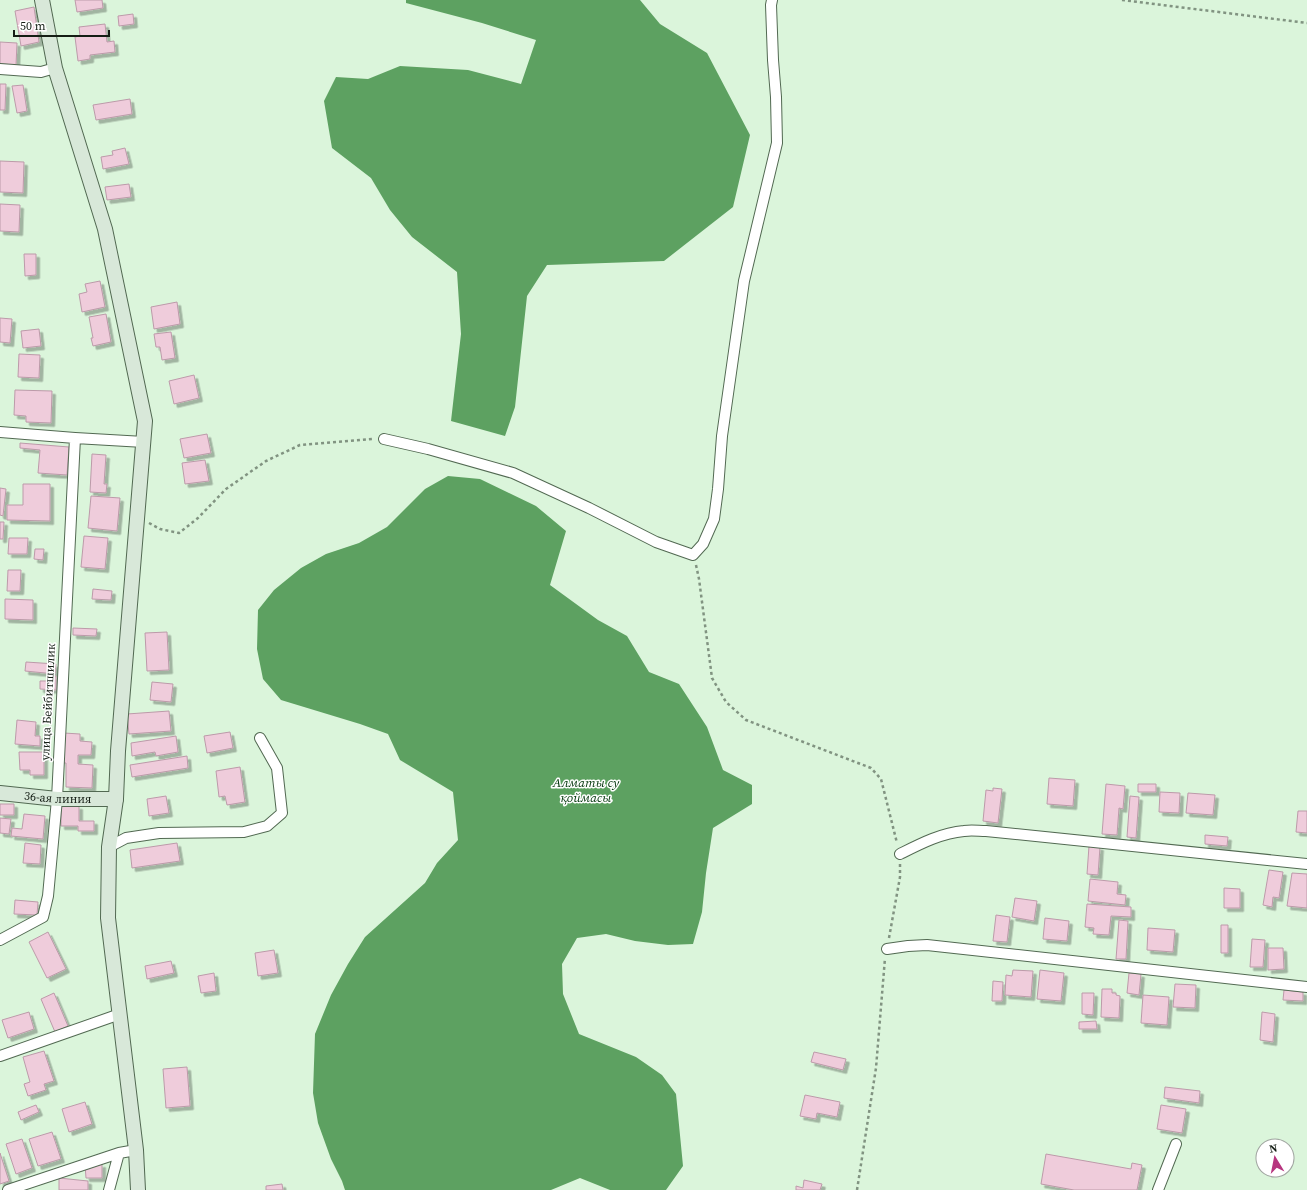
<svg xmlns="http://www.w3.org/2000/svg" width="1307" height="1190" font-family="'Source Serif 4',serif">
	<defs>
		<filter id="shadow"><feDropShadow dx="3.5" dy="3.5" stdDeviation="0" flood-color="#0004"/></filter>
	</defs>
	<rect width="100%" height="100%" fill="#dbf5db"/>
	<path fill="#5da161" d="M406,0h234l20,24 47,29 43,82 -17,72 -69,54 -117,4 -20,31 -12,111 -10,29 -54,-15 10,-87 -4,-62 -45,-35 -22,-27 -19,-32 -39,-30 -8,-47 12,-24 32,2 32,-13 68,4 53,14 15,-44 -54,-17 -76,-20z
		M448,476l32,3 56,27 30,25 -16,54 48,35 29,16 22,36 30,12 28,43 16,43 29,15v19l-39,24 -7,45 -4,39 -9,32 -25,1 -33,-4 -29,-7 -29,4 -15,26 1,30 16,40 57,23 26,18 14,19 7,72 -17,24h-56l-30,-12 -29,12h-206l-3,-9 -11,-22 -13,-36 -5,-30 2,-59 16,-39 17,-31 17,-27 60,-54 12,-20 21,-23 -5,-48 -53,-32 -12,-26 -28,-10 -79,-24 -18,-21 -6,-30 1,-39 16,-20 27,-22 25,-14 33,-11 28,-16 38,-38z"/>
	<path fill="#efccdb" stroke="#bc9aa9" filter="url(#shadow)" d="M75,0h27l1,8 -26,4z
		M34,7l5,35 -18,4 -6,-35z
		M133,14l1,10 -15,2 -1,-10z
		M105,24l2,18 7,-1 1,11 -25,3v4l-12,2 -3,-24 5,-1 -1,-9z
		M0,42l17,1 -1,22 -16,-1z
		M0,84h6l-1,26h-5z
		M23,85l4,26 -10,2 -5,-27z
		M130,99l2,15 -36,6 -3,-15z
		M125,148l4,16 -26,5 -2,-12 12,-2 -1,-4z
		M0,161l24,1 -1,31 -23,-1z
		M129,184l2,13 -24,3 -2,-13z
		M0,204l20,1 -1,27 -19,-1z
		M24,254h12v21l-11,1z
		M100,281l5,26 -23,5 -3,-18 8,-2 -2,-8z
		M177,302l3,22 -26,5 -3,-22z
		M106,314l5,28 -18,4 -2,-8h2l-4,-21z
		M0,318l12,1 -2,24 -10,-1z
		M39,329l2,17 -18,2 -2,-17z
		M171,332l4,26 -13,2 -2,-13h-4l-2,-13z
		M19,354l21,1 -1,23 -21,-1z
		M194,375l5,23 -25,6 -5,-23z
		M15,390l37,1 -1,32 -25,-1v-6l-12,-1z
		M207,434l4,19 -27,5 -4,-19z
		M20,443l49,4 -2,28 -29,-2 2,-23 -20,-2z
		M92,454l14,1 -2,29h3l-1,9 -16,-1z
		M205,460l4,21 -24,3 -3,-21z
		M23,484h27v37l-43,-1v-15h16z
		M0,488l6,1 -3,27 -3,-1z
		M91,496l29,2 -3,33 -29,-3z
		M0,522h4l-1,17h-3z
		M84,536l24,2 -3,31 -24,-2z
		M9,538h19l-1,16h-19z
		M35,549h9l-1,11 -9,-1z
		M8,570h13l-1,21h-13z
		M93,589l19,2 -1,9 -19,-1z
		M5,599l28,1v20l-28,-1z
		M73,628l24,1 -1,7 -23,-1z
		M167,632l2,38 -22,1 -2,-38z
		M26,662l30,2 -1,10 -30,-3z
		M47,676h9v14l-16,-1v-8h7z
		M152,682l21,2 -2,18 -21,-2z
		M169,711l2,20 -42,3 -2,-20z
		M17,720l19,2 -1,14h5v10l-25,-2z
		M230,732l3,16 -26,5 -3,-17z
		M64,733l16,1v7l12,1 -1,13h-13v9l15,1 -1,23 -26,-1v-24h-3z
		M176,736l2,16 -22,4 -1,-4 -23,4 -1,-13z
		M19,752h25v23h-14v-5h-10z
		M187,756l1,12 -56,9 -2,-12z
		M240,767l5,35 -18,3 -2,-9 -6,1 -3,-26z
		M1049,778l26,2 -2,26 -26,-2z
		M1106,784l19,2 -2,23 -4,-1 -2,27 -15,-1z
		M1138,784h18v8h-18z
		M993,788l9,1 -4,34 -15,-2 3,-31 7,1z
		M1160,792l20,1 -1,20 -20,-1z
		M1188,793l27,2 -2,20 -27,-2z
		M166,796l3,17 -20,3 -2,-17z
		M1130,796l9,1 -3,41 -9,-1z
		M0,804h14v11h-14z
		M61,806h18v15h15v10h-16v-5h-17z
		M1298,811h9v22l-11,-1z
		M24,814l21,2 -2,23 -32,-3 1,-8 10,1z
		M0,818l11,1 -2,15 -9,-1z
		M1205,835l23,2 -1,9 -22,-2z
		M25,843l16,2 -1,19 -17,-1z
		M177,843l3,18 -48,7 -2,-18z
		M1089,846l11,1 -2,28 -11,-1z
		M1269,870l14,2 -4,26 -6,-1 -1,10 -9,-2z
		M1292,873l15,1v34l-20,-2z
		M1090,879l28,3 -1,12 9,1 -1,10 -37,-4z
		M1224,888l16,1v19h-16z
		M1015,898l22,3 -3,20 -22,-4z
		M15,900l23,2 -1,13 -23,-1z
		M1087,904l44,3v10l-20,-1 -2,19 -16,-1 1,-6 -9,-1z
		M996,915l14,2 -3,25 -14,-1z
		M1045,918l24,3 -2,20 -24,-2z
		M1119,920l9,1 -2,38h-10z
		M1221,925h7v28h-7z
		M1148,928l27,2 -2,22 -26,-2z
		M48,932l18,37 -19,9 -18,-36z
		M1252,939l13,1 -2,27h-13z
		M1268,948h15l1,21 -16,1z
		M274,950l4,23 -20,3 -3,-23z
		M171,961l3,12 -27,6 -2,-13z
		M1013,970l20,1 -2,26 -26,-2 1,-20 6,1z
		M1040,970l24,3 -3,28 -24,-2z
		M214,973l2,18 -15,2 -3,-17z
		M1129,973l12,1 -2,21 -12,-2z
		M993,981l10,1 -1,19h-10z
		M1175,984l21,1 -1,23 -22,-1z
		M1102,989h10v4h4v2l4,1 -1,22 -18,-1z
		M1284,990l19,2v9l-20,-1z
		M54,993l14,33 -13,6 -14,-33z
		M1082,993h12l-1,22 -11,-1z
		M1143,995l26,2 -2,28 -26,-2z
		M29,1012l5,17 -26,9 -6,-18z
		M1262,1012l13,2 -2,28 -13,-2z
		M1096,1021l1,8h-18v-7z
		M44,1051l10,30 -10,3 2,6 -18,6 -4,-12 6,-2 -7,-25z
		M814,1052l32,7 -3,11 -32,-8z
		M187,1067l3,39 -24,2 -3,-39z
		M1165,1087l35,4 -1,12 -35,-5z
		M805,1095l35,7 -3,15 -20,-4 -1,6 -16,-3z
		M85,1102l7,22 -23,8 -7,-23z
		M36,1105l3,7 -18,8 -3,-8z
		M1161,1105l25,4 -4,24 -25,-4z
		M52,1132l9,27 -23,7 -9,-27z
		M22,1139l10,29 -16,6 -10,-30z
		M0,1153l9,28 -9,3z
		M1046,1154l85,15 1,-6 10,2 -5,25h-63l-33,-6z
		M102,1164v14h-16l-1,-13z
		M59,1178l29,3v9h-29z
		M804,1180l18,4 -2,6h-24v-4l7,2z
		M282,1184l1,6h-17v-4z"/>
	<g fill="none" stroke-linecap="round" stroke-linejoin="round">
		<defs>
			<path id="street" d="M0,69l41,3 14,-4
				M0,432l75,6 69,4
				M384,439l44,10 85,24 76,35 67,34 37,13 10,-11 11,-25 4,-30 4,-53 22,-155 33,-138 -1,-46 -3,-37 -2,-55 1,-5
				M109,847l17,-9 33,-5 85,-1 23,-6 15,-13 -5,-45 -17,-30
				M900,854c20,-10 41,-21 64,-23 7,-1 15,0 22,0l321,33
				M0,940l43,-23 5,-21 9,-97 18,-361
				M887,949l21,-3 19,-1 380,42
				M0,1056l120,-42
				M8,1190l111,-37 17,-3
				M109,1190l10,-37
				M1158,1190l18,-46"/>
			<g id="secondary">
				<path d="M42,0l13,68 50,161 40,192 -27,330 -2,48 -7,48 -1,71 28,232 2,40"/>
				<path id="s1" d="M0,793l57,6h59"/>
			</g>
		</defs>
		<use href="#street" stroke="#526952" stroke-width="12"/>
		<use href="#secondary" stroke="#526952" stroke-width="16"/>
		<path stroke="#819381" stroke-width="2.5" stroke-dasharray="3 3" stroke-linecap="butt" d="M1122,0l185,23
			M149,523l11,6 19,4 19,-15 28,-29 40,-28 34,-16 73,-6
			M696,565l3,14 13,99 14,24 20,18 125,48 10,11 16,64
			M889,938l11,-61v-13
			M857,1190l19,-122 9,-110"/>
		<use href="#street" stroke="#fff" stroke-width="10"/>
		<use href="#secondary" stroke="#d8e8d9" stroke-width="14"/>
	</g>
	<g text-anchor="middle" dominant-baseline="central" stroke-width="3" stroke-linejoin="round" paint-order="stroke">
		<g font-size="12" fill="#141d14" stroke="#fff">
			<text transform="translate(48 702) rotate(-87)">улица Бейбитшилик</text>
			<text stroke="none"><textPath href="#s1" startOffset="58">36-ая линия</textPath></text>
		</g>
		<g font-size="13" font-style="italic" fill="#01350a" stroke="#fff">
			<text x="586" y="782">Алматы су<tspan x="586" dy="15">қоймасы</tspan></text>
		</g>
	</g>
	<g transform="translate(1275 1158) rotate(350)"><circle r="19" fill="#ffffff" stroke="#a1a5a1"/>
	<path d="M0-3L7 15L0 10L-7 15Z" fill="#b7357f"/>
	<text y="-6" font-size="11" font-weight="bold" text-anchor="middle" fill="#141d14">N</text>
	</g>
	<path d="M14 30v6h95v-6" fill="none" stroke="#141d14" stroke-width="2"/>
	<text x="20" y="30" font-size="12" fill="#141d14" stroke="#ffffff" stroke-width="3" paint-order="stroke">50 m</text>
</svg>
